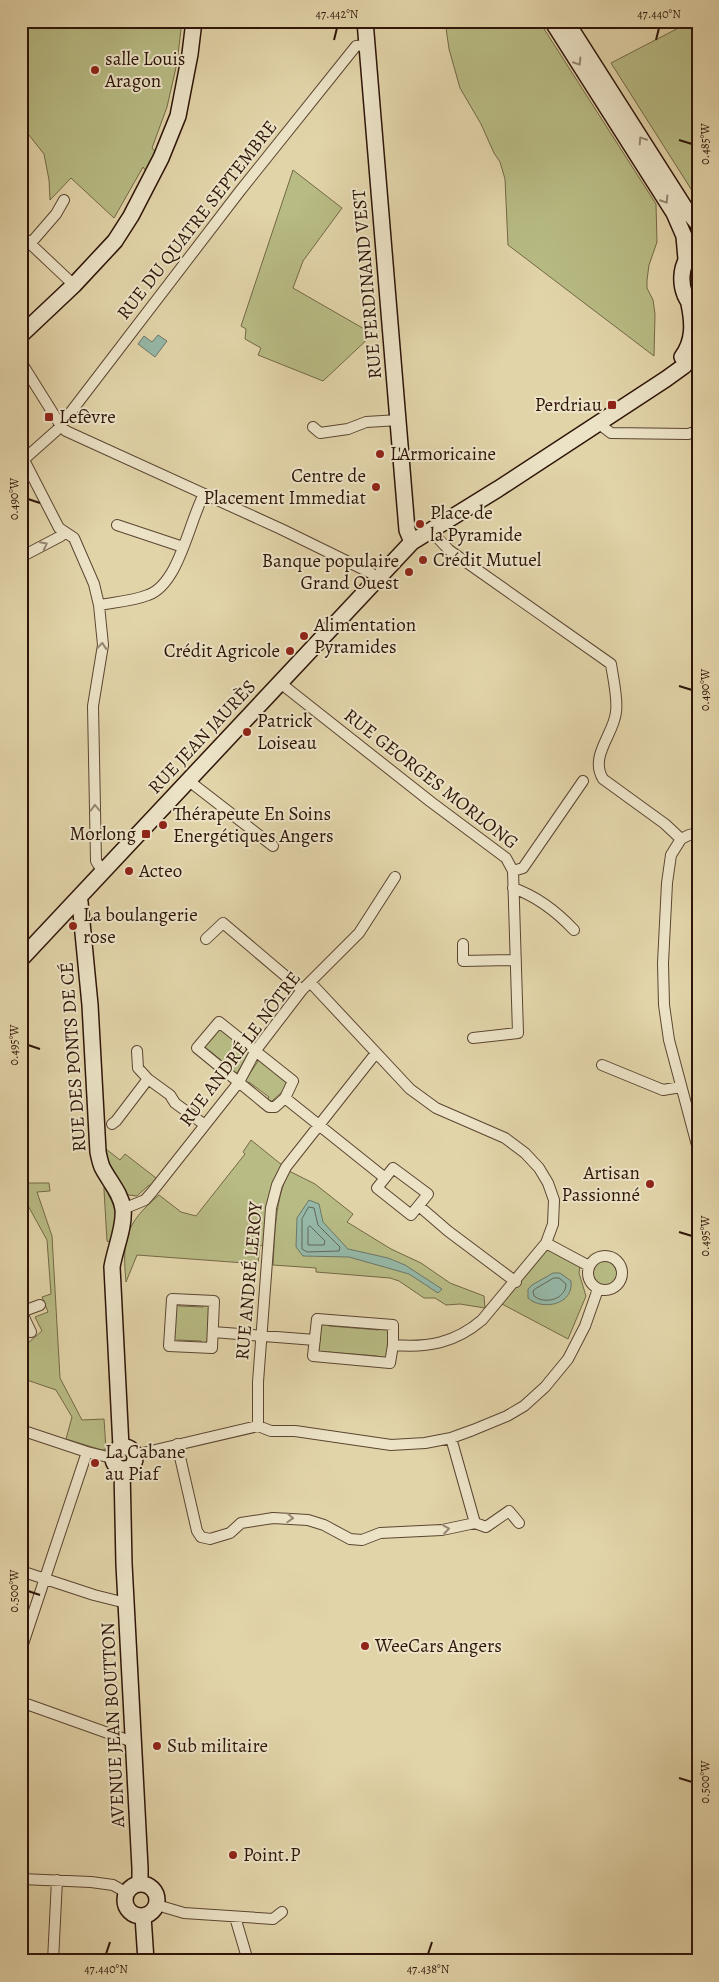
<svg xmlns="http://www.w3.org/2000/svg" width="719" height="1982" font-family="Alegreya,serif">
	<rect width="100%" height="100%" fill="#e2d4a9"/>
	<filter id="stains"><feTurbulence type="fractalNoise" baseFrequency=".004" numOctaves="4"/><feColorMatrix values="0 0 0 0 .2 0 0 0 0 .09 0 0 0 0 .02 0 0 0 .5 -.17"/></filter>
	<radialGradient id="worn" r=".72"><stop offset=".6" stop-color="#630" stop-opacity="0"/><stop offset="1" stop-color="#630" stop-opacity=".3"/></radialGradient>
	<path fill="#b8bb84" stroke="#736846" d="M21,21h161l-5,42 -10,44 -15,41 4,4 -10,19 -3,-4 -29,51 -43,-40 -21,22 -1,-20 -5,-26 -23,-29z
		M445,21h94l117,183 1,38 -8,23 -2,15v8l6,12 2,14 -1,42 -146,-111 -3,-66 -5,-17 -6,-9 -13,-29 -21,-36 -11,-39z
		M692,21h6v179l-87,-137z
		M293,170l49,38 -39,53 -10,27 80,46 -50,47 -65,-26 3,-7 -16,-9 1,-10 -5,-3z
		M698,254v51l-10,-18 3,-23z
		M220,1027l30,24 -13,22h-5l-5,-3 2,-3 -19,-16 -5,1 -2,-9z
		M260,1058l28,23 -4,9 -12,11h-5l2,-4 -20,-15 -3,3 -1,-4z
		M251,1140l31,25 -12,28 -7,52 -3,1 -2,18 -121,-9 -11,27c-4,-43 -1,-58 33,-87l22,17 15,4 49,-62 -2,-2z
		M106,1149l14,11 5,-6 31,24 -5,8 -2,-1 -12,11 -8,-1 -3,-2 -17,-27z
		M289,1171l26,13 38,30 -6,8 44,27 30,14 29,20 34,13 1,12 -25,-4 -14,1 -11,-7h-11l-25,-17 -9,-3 -74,-6v-4l-43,-3c2,-33 2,-65 16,-94z
		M21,1183h28l1,8 -13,1 15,44 8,142 22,42 22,-1 2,30 -4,1 -36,-11 6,-22 -16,-27 -35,-12v-29l21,-18 -7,-14 13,-5 -6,-15 9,-3 -4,-54 -26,-47z
		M107,1184l11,27 -6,32 -5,-2 -3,-51v-3z
		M551,1249l29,16 -1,8 7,23 -18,43 -66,-35 43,-54z
		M591 1274a13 13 0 1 1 26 0a13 13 0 1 1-26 0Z
		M179,1302v4l24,1 1,-3 6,3 -2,34 -1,3 -6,1v-4l-24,-1 -1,3 -2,-1v-37z
		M324,1323h5v3l50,4 1,-3h5l5,6 -3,25 -10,2v-4l-50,-4 -8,2 -3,-7 4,-22z"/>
	<path fill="#95b8a7" stroke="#6c7768" d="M158,335l9,6 -12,16 -17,-13 6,-8 8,6z
		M309,1200l10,4 4,18 25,27 40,9 17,7 37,24 -4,4 -29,-19 -60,-17 -46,-1 -7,-9 1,-29z
		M553,1273h7l11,8c3,24 -29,30 -43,17v-9l4,-4z"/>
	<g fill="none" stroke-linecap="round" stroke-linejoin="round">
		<path stroke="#626658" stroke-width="1" d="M309,1207l5,1 4,17 22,22 -1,4 -32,1 -5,-3v-30z
			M310,1226l15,15 -1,4h-16v-17z
			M554,1278h5l7,6c0,15 -21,21 -32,12l-1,-5 2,-2z"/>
		<defs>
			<path id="street" d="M21,235l53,50
				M30,244l26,-30 8,-14
				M21,362l40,64 5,5 215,98 90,44 7,5
				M598,423l13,10 77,1 10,-3
				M313,427l7,6 28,-4 18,-7 33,-2
				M24,460l35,68 15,10 20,46 5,21 4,40 -10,61 3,155 7,11
				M21,462l36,-32 183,-239 116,-145 11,-1
				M117,525l66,22
				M432,532l17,18 162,114c2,14 7,34 5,48 -2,22 -27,44 -13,67l62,45 16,15
				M21,557l40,-21 3,-4
				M99,605c17,-3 34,-4 49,-10 31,-11 41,-73 56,-101
				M279,682l152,120 75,56 7,13 5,162 -45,5
				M189,781l84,65
				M698,833l-9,2 -8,4 -10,16 -4,28 -4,80 1,42 5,35 29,109
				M513,871l10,-3 60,-87
				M513,888c23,8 45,25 61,42
				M206,939l17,-16 79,67
				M463,944v17l53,-1
				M310,982l100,107 26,19 69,30 20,15 14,15 9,15 6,17 -1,24 -7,19 -64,77c-27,23 -54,28 -89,25
				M219,1022l74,59 -8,17 -10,9h-6l-72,-59z
				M137,1051l1,17 10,11
				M602,1065l61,25 18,-3
				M285,1098l100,80
				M112,1124l4,-3 32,-42 22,16 5,8 30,22
				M393,1168l35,26 -17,21 -34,-27z
				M419,1206l29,25 68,51
				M123,1209l22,-9 7,-8 87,-110 17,-32 46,-60 57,-57 36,-56
				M546,1243l43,23
				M588 1273a17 17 0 1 1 34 0a17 17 0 1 1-34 0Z
				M172,1299l42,2 -2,47 -43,-2z
				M21,1312l19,-7
				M22,1313l9,19
				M317,1319l76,6v20l-3,18 -77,-7z
				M213,1332l102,8
				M258,1426v-44l13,-174 6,-23 9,-18 90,-114
				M21,1430l66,22 25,6
				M177,1444l20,87 4,6 9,2 20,-6 11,-10 32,-5 35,2 16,5 26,14 12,1 18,-7 62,-3 33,-7 -24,-85
				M134,1455l124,-29 13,5h24l96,14 34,-2 26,-5 22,-8 34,-14 17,-10 21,-19 23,-28 17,-33 13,-37
				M475,1523l11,4 23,-16 10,12
				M21,1571l73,24 32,8
				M21,1650l66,-198
				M21,1702l112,40
				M21,1879l70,3 22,3 14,8
				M157,1905l27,8 89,6 9,-7
				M235,1917l13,44
				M53,1961l4,-81"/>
			<path id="secondary" d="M365,21l42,509 5,12
				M552,21l122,192 10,23 2,23
				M566,21l119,187 13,16
				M695,310c-18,-19 -18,-47 3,-64
				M21,335l53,-50 41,-44 16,-25 30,-58 17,-42 12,-62 4,-33
				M682,357c12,-16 11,-34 7,-53
				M78,899l2,3 10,103 8,147c1,5 2,10 4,15 7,14 19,26 21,42 2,17 -8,40 -11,58l9,180
				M21,959l391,-417 86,-53 168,-110 18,-13 14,-19
				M113 1458a11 11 0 1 1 22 0a11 11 0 1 1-22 0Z
				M122,1469l2,95 16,304v16
				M125 1900a16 16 0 1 1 32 0a16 16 0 1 1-32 0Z
				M143,1916l3,45"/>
		</defs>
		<use href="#street" stroke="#5b4531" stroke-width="12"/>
		<use href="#secondary" stroke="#2e1509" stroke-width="18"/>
		<use href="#street" stroke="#ece3c7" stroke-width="10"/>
		<use href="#secondary" stroke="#ece3c7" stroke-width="15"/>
	</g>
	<defs><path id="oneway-chevron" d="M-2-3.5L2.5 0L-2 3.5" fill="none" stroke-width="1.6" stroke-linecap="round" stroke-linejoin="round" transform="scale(1.25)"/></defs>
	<g stroke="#968672">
		<use href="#oneway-chevron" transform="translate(578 62) rotate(58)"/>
		<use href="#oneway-chevron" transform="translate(642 140) rotate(-123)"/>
		<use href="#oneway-chevron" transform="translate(665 200) rotate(58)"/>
		<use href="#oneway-chevron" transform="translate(44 545) rotate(-27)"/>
		<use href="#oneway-chevron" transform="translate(102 646) rotate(-85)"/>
		<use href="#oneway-chevron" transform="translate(95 808) rotate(-91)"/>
		<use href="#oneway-chevron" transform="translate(290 1518) rotate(3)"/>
		<use href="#oneway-chevron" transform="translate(446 1529) rotate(-8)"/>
	</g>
	<path fill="none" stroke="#2e1509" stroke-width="2" d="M334,40l3,-12M656,40l3,-12M679,140l13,4M28,499l12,4M679,686l13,4M28,1045l12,4M679,1232l13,4M28,1591l12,4M679,1778l13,4M106,1954l4,-12M428,1954l4,-12"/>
	<g fill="#8f2418" stroke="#ece3c7" stroke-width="2">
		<circle cx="95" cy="70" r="5"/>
		<rect x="607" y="400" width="10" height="10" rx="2.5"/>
		<rect x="44" y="412" width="10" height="10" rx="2.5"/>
		<circle cx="380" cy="454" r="5"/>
		<circle cx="376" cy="487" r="5"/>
		<circle cx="420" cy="524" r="5"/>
		<circle cx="423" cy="560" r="5"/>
		<circle cx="409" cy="572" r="5"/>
		<circle cx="304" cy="636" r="5"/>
		<circle cx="290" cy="651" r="5"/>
		<circle cx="247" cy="732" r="5"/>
		<circle cx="163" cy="825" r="5"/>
		<rect x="141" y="829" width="10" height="10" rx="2.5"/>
		<circle cx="129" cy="871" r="5"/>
		<circle cx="73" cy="926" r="5"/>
		<circle cx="650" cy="1184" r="5"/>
		<circle cx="95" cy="1463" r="5"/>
		<circle cx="365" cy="1646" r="5"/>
		<circle cx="157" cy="1746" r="5"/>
		<circle cx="233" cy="1855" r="5"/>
	</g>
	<g text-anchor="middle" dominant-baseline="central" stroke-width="4" stroke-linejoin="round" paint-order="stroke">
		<g font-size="19" fill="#2e1509" stroke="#ece3c7" text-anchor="start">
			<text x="105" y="59">salle Louis<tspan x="105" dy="22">Aragon</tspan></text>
			<text x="602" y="405" text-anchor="end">Perdriau</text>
			<text x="59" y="417">Lefèvre</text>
			<text x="390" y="454">L'Armoricaine</text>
			<text x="366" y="476" text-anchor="end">Centre de<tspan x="366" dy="22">Placement Immediat</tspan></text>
			<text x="430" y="513">Place de<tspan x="430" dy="22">la Pyramide</tspan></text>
			<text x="433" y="560">Crédit Mutuel</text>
			<text x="399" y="561" text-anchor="end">Banque populaire<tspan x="399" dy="22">Grand Ouest</tspan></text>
			<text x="314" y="625">Alimentation<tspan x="314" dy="22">Pyramides</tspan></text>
			<text x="280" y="651" text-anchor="end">Crédit Agricole</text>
			<text x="257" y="721">Patrick<tspan x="257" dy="22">Loiseau</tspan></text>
			<text x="173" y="814">Thérapeute En Soins<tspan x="173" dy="22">Energétiques Angers</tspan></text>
			<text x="136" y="834" text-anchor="end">Morlong</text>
			<text x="139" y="871">Acteo</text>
			<text x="83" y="915">La boulangerie<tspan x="83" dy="22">rose</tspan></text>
			<text x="640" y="1173" text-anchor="end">Artisan<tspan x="640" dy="22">Passionné</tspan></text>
			<text x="105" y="1452">La Cabane<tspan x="105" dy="22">au Piaf</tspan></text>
			<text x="375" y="1646">WeeCars Angers</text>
			<text x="167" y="1746">Sub militaire</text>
			<text x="243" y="1855">Point.P</text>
		</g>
		<g font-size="19" fill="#2e1509" stroke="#ece3c7">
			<text transform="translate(197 220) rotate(-52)">RUE DU QUATRE SEPTEMBRE</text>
			<text transform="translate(367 284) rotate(-95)">RUE FERDINAND VEST</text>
			<text transform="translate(202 737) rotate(-47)">RUE JEAN JAURÈS</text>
			<text transform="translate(431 779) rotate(38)">RUE GEORGES MORLONG</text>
			<text transform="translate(240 1049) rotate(-53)">RUE ANDRÉ LE NÔTRE</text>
			<text transform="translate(73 1057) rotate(-94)">RUE DES PONTS DE CÉ</text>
			<text transform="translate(249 1281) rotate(-85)">RUE ANDRÉ LEROY</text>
			<text transform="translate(113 1725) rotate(-93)">AVENUE JEAN BOUTTON</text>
		</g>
	</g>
	<rect width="719" height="1982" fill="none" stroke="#e2d4a9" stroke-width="55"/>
	<rect x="28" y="28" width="664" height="1926" fill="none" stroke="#2e1509" stroke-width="2"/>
	<g font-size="12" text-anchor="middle" fill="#2e1509">
		<text x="337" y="18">47.442°N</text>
		<text x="659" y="18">47.440°N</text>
		<text transform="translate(705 144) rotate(-90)" y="4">0.485°W</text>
		<text transform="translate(14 499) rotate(-90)" y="4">0.490°W</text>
		<text transform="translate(705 690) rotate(-90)" y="4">0.490°W</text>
		<text transform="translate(14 1045) rotate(-90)" y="4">0.495°W</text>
		<text transform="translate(705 1236) rotate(-90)" y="4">0.495°W</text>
		<text transform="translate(14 1591) rotate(-90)" y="4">0.500°W</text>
		<text transform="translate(705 1782) rotate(-90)" y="4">0.500°W</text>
		<text x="106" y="1973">47.440°N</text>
		<text x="428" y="1973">47.438°N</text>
	</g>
	<rect width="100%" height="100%" filter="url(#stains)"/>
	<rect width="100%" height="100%" fill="url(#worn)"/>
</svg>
